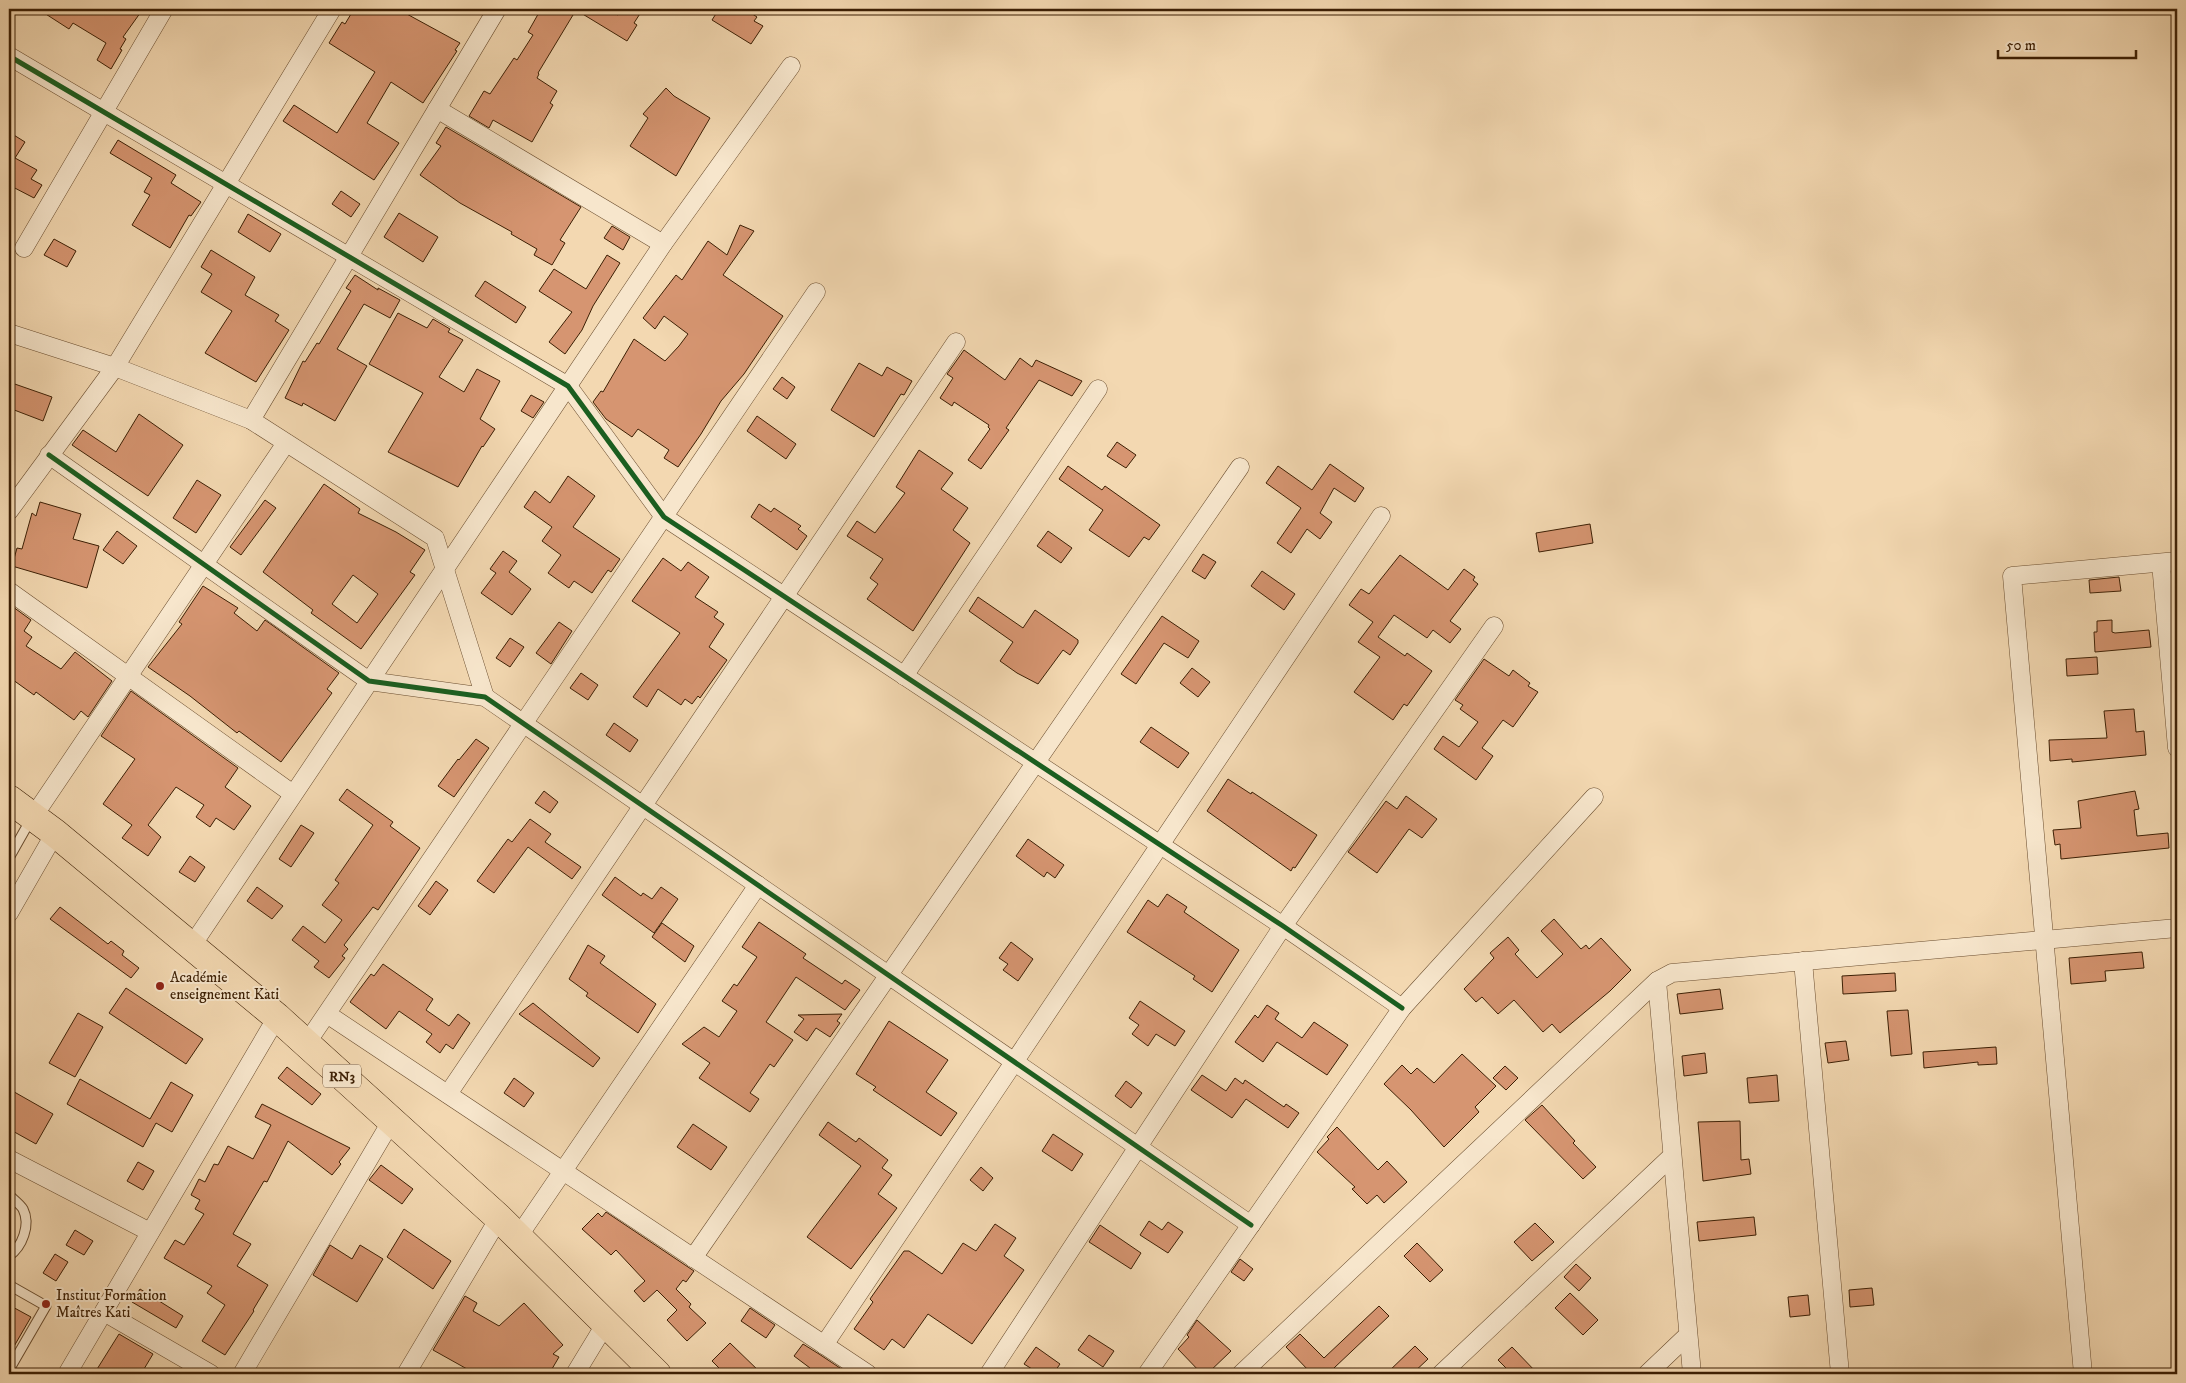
<svg xmlns="http://www.w3.org/2000/svg" width="2186" height="1383" viewBox="0 0 2186 1383" font-family="'IM FELL DW Pica',serif">
	<rect width="100%" height="100%" fill="#f3d8b1"/>
	<filter id="stains"><feTurbulence type="fractalNoise" baseFrequency=".004" numOctaves="4"/><feColorMatrix values="0 0 0 0 .2 0 0 0 0 .09 0 0 0 0 .02 0 0 0 .5 -.17"/></filter>
	<radialGradient id="worn" r=".72"><stop offset=".6" stop-color="#630" stop-opacity="0"/><stop offset="1" stop-color="#630" stop-opacity=".3"/></radialGradient>
	<g fill="#d69571" stroke="#3c1f04" fill-rule="evenodd">
		<polygon points="38,9 143,9 123,37 126,39 120,49 122,50 111,69 97,60 106,43 73,23 69,29"/>
		<polygon points="354,9 407,9 405,13 460,43 455,50 457,51 423,103 391,82 367,123 399,143 374,180 283,121 294,105 337,133 375,72 329,43 342,22 345,24"/>
		<polygon points="541,9 607,9 618,15 622,9 643,9 634,23 637,25 627,41 576,10 538,73 539,74 537,78 557,91 550,103 553,105 532,142 493,120 489,128 469,116 484,91 490,94 514,58 517,60 533,35 528,32"/>
		<polygon points="719,9 745,9 757,17 754,21 763,26 751,44 712,20"/>
		<polygon points="666,88 674,96 710,118 676,176 630,146 648,118 643,114"/>
		<polygon points="446,127 581,207 560,240 565,243 552,265 534,255 537,249 511,234 512,232 460,203 420,175 441,146 436,143"/>
		<polygon points="9,132 25,142 15,158 37,170 31,179 42,185 34,198 9,185"/>
		<polygon points="118,140 176,175 171,183 201,202 191,216 189,215 170,248 132,225 150,195 144,192 152,178 110,153"/>
		<polygon points="341,191 360,204 351,217 332,204"/>
		<polygon points="399,213 438,237 423,262 384,237"/>
		<polygon points="248,214 281,234 270,252 238,232"/>
		<polygon points="740,225 754,231 723,275 783,316 744,374 721,401 701,434 678,467 664,458 669,450 638,429 632,437 606,419 593,402 601,391 603,392 634,339 665,361 679,346 688,334 664,316 655,329 643,318 676,275 682,280 708,241 727,255"/>
		<polygon points="612,226 630,237 623,250 604,238"/>
		<polygon points="54,239 76,251 67,267 44,255"/>
		<polygon points="211,250 255,277 245,295 279,315 275,321 289,330 256,382 205,353 232,311 201,292 212,274 201,267"/>
		<polygon points="607,255 620,263 593,306 582,330 565,354 549,342 572,312 539,291 554,269 586,289"/>
		<polygon points="355,275 378,290 378,288 400,300 390,318 364,304 337,349 367,366 335,421 303,403 302,406 285,398 303,361 305,362 317,343 319,344 351,291 346,288"/>
		<polygon points="485,281 526,307 516,323 475,296"/>
		<polygon points="398,313 427,328 433,319 450,329 448,332 463,340 439,377 464,392 477,369 500,381 480,419 495,429 483,447 482,446 458,487 388,452 423,393 369,364"/>
		<polygon points="964,350 1005,380 1020,358 1032,367 1036,360 1082,381 1072,396 1039,380 1006,428 1009,430 981,469 968,460 990,429 988,427 989,425 954,402 952,406 940,398 953,378 947,374"/>
		<polygon points="859,363 882,376 887,367 912,381 904,395 901,394 874,437 831,410"/>
		<polygon points="782,377 795,387 787,399 773,389"/>
		<polygon points="9,382 52,397 43,421 9,408"/>
		<polygon points="531,395 544,402 533,418 521,411"/>
		<polygon points="139,414 183,445 148,496 72,445 83,430 116,452"/>
		<polygon points="757,416 796,444 786,459 747,431"/>
		<polygon points="1117,442 1136,455 1126,468 1107,456"/>
		<polygon points="919,450 953,473 941,489 968,508 953,530 970,543 913,631 867,599 878,584 870,578 883,559 847,536 857,521 875,533 905,493 896,487"/>
		<polygon points="1330,464 1364,488 1355,502 1334,488 1320,513 1332,522 1320,539 1307,529 1291,553 1277,543 1301,508 1266,483 1278,466 1312,490"/>
		<polygon points="1068,466 1102,490 1105,486 1160,525 1149,540 1144,537 1129,557 1089,530 1103,510 1059,479"/>
		<polygon points="568,476 595,496 573,527 620,559 611,572 608,570 592,593 574,581 569,588 548,573 561,555 542,541 552,527 524,507 535,491 550,503"/>
		<polygon points="197,480 221,495 196,533 173,518"/>
		<path d="M324 484 360 509 358 513 396 532 425 550 410 572 415 575 361 649 311 613 313 610 263 572ZM353 575 378 594 357 623 332 604Z"/>
		<polygon points="265,500 276,508 241,555 230,547"/>
		<polygon points="40,502 81,514 73,539 99,546 87,588 12,566 17,548 22,549 32,513 36,516"/>
		<polygon points="759,504 771,512 774,508 801,526 798,529 807,536 797,550 751,517"/>
		<polygon points="1590,524 1593,543 1539,552 1536,533"/>
		<polygon points="117,531 137,546 123,564 103,550"/>
		<polygon points="1048,531 1072,548 1061,563 1037,546"/>
		<polygon points="503,551 517,561 509,572 531,589 512,615 481,593 496,573 490,569"/>
		<polygon points="1203,554 1216,562 1205,579 1192,571"/>
		<polygon points="1400,555 1448,590 1464,569 1475,577 1473,580 1478,584 1450,621 1461,629 1450,643 1433,630 1427,638 1394,615 1378,637 1405,656 1407,653 1432,671 1407,706 1404,704 1393,720 1354,692 1380,657 1358,642 1373,622 1349,605 1361,589 1369,594"/>
		<polygon points="663,558 681,571 688,562 709,577 695,597 718,612 714,617 724,624 709,647 727,660 700,698 698,696 692,704 685,699 681,705 658,689 647,707 633,697 680,633 632,601"/>
		<polygon points="1262,571 1295,594 1284,610 1251,586"/>
		<polygon points="2119,577 2121,591 2090,593 2089,580"/>
		<polygon points="203,586 238,608 234,613 257,631 265,620 339,673 327,689 332,693 281,762 239,731 237,733 190,696 148,667 182,624 179,622"/>
		<polygon points="978,597 1023,628 1035,610 1078,640 1078,643 1070,655 1063,650 1038,684 1017,673 1000,661 1013,642 969,611"/>
		<polygon points="9,604 31,620 24,631 32,637 26,646 61,669 75,652 112,681 88,717 81,711 74,720 36,692 34,695 9,677"/>
		<polygon points="1162,616 1199,641 1188,658 1164,643 1136,684 1121,674"/>
		<polygon points="2112,620 2112,632 2115,633 2149,630 2151,647 2095,652 2094,632 2097,632 2097,621"/>
		<polygon points="559,622 572,631 551,664 536,653"/>
		<polygon points="510,638 524,647 510,667 496,658"/>
		<polygon points="2097,657 2098,674 2067,676 2066,659"/>
		<polygon points="1484,659 1509,676 1513,670 1530,683 1528,686 1538,692 1513,727 1503,720 1482,748 1493,756 1476,780 1434,749 1443,736 1459,747 1478,722 1460,709 1463,705 1455,700"/>
		<polygon points="1192,668 1210,682 1198,697 1180,683"/>
		<polygon points="581,673 598,685 588,700 570,688"/>
		<polygon points="131,691 238,768 225,787 251,806 234,830 216,818 210,827 196,817 204,805 176,787 148,825 161,837 148,856 122,838 132,825 103,804 135,759 101,736"/>
		<polygon points="2134,709 2136,732 2144,731 2146,755 2072,762 2072,759 2050,761 2049,740 2107,738 2104,711"/>
		<polygon points="614,723 638,740 630,752 606,735"/>
		<polygon points="1151,727 1189,753 1178,768 1140,742"/>
		<polygon points="476,739 489,748 454,797 438,786 458,759 459,760"/>
		<polygon points="1228,779 1251,794 1252,792 1317,835 1295,868 1293,867 1291,871 1207,811"/>
		<polygon points="347,789 393,822 390,826 420,848 378,910 373,907 344,945 348,949 342,956 345,958 329,978 314,967 319,961 292,940 303,926 325,943 342,920 322,905 339,883 335,880 373,825 339,800"/>
		<polygon points="544,791 558,802 550,813 535,803"/>
		<polygon points="2135,791 2139,809 2134,810 2137,836 2168,833 2169,848 2061,859 2060,844 2055,845 2053,830 2081,828 2078,801"/>
		<polygon points="1406,796 1437,819 1422,838 1409,829 1377,873 1348,852 1386,801 1397,809"/>
		<polygon points="530,819 551,834 545,842 581,867 572,879 528,847 494,893 477,881 508,839 512,842"/>
		<polygon points="301,825 314,833 291,867 279,859"/>
		<polygon points="1028,839 1064,865 1055,878 1047,872 1044,877 1016,856"/>
		<polygon points="190,856 205,867 195,882 179,872"/>
		<polygon points="615,877 641,896 643,893 652,899 661,887 678,899 654,933 602,895"/>
		<polygon points="436,881 448,890 430,915 418,906"/>
		<polygon points="257,887 283,906 272,919 247,901"/>
		<polygon points="1167,894 1187,907 1184,912 1239,950 1212,992 1193,979 1195,976 1127,932 1148,900 1158,907"/>
		<polygon points="60,907 108,944 111,941 124,951 122,955 139,968 131,978 50,919"/>
		<polygon points="1554,919 1581,949 1586,945 1589,949 1601,938 1631,970 1610,991 1560,1033 1552,1024 1543,1032 1514,1000 1498,1014 1482,997 1476,1002 1464,989 1494,958 1490,953 1508,937 1519,950 1515,954 1537,978 1563,954 1541,931"/>
		<polygon points="759,922 806,954 803,958 842,984 845,980 860,990 845,1010 796,977 766,1022 793,1040 774,1067 770,1064 750,1093 759,1099 750,1112 699,1078 710,1063 682,1044 704,1027 719,1037 737,1011 722,1001 734,984 737,986 757,957 742,947"/>
		<polygon points="662,923 694,946 685,962 652,937"/>
		<polygon points="1011,942 1033,959 1018,981 1003,970 1008,964 999,958"/>
		<polygon points="588,945 605,956 600,963 656,1004 638,1033 586,996 588,993 569,979"/>
		<polygon points="2142,952 2144,968 2105,971 2106,981 2071,984 2069,958"/>
		<polygon points="383,964 433,999 426,1010 449,1026 458,1014 470,1023 453,1049 446,1044 440,1053 426,1042 432,1034 399,1011 386,1029 350,1002 371,974 374,976"/>
		<polygon points="1895,973 1896,991 1843,994 1842,976"/>
		<polygon points="126,988 203,1039 186,1064 109,1013"/>
		<polygon points="1720,989 1723,1009 1680,1014 1677,994"/>
		<polygon points="1140,1001 1185,1031 1175,1046 1156,1034 1148,1046 1132,1034 1139,1025 1129,1018"/>
		<polygon points="533,1003 600,1058 593,1067 519,1014"/>
		<polygon points="1267,1005 1279,1013 1275,1019 1302,1038 1314,1022 1348,1045 1327,1075 1277,1042 1263,1062 1235,1042 1255,1015 1258,1018"/>
		<polygon points="1908,1010 1912,1054 1891,1056 1887,1011"/>
		<polygon points="78,1013 103,1027 75,1077 49,1063"/>
		<polygon points="842,1014 837,1021 840,1023 830,1037 816,1028 807,1041 794,1032 804,1019 798,1015"/>
		<polygon points="889,1021 948,1060 926,1092 957,1113 941,1136 873,1090 876,1087 856,1074"/>
		<polygon points="1846,1041 1849,1060 1828,1063 1825,1043"/>
		<polygon points="1996,1047 1997,1064 1978,1065 1978,1062 1924,1068 1923,1052"/>
		<polygon points="1705,1053 1707,1073 1684,1076 1682,1056"/>
		<polygon points="1462,1054 1496,1086 1475,1107 1479,1112 1444,1147 1411,1110 1384,1084 1402,1065 1411,1074 1417,1068 1434,1083"/>
		<polygon points="1505,1066 1518,1078 1506,1090 1493,1078"/>
		<polygon points="287,1067 321,1094 312,1105 278,1078"/>
		<polygon points="1202,1075 1226,1091 1235,1078 1243,1084 1245,1080 1284,1107 1286,1104 1299,1113 1288,1128 1246,1099 1232,1118 1191,1090"/>
		<polygon points="1777,1075 1779,1101 1749,1103 1747,1078"/>
		<polygon points="514,1078 534,1093 524,1107 504,1093"/>
		<polygon points="80,1079 150,1119 171,1082 193,1095 172,1132 156,1123 143,1147 67,1104"/>
		<polygon points="1126,1081 1142,1093 1131,1108 1115,1096"/>
		<polygon points="9,1089 53,1114 36,1144 9,1129"/>
		<polygon points="262,1104 350,1148 339,1162 341,1164 332,1175 288,1141 267,1182 264,1181 233,1234 251,1244 237,1266 268,1285 253,1310 254,1311 225,1355 202,1341 225,1305 207,1293 212,1286 164,1258 175,1240 184,1245 204,1214 195,1209 200,1200 191,1195 199,1179 205,1182 214,1164 218,1165 228,1146 253,1159 271,1125 255,1117"/>
		<polygon points="1542,1105 1575,1141 1573,1143 1596,1167 1583,1179 1525,1120"/>
		<polygon points="1740,1121 1741,1160 1749,1159 1751,1174 1703,1181 1698,1122"/>
		<polygon points="828,1122 856,1142 859,1138 888,1160 882,1168 892,1175 878,1194 897,1208 851,1269 807,1237 861,1166 819,1135"/>
		<polygon points="693,1124 727,1147 711,1170 677,1147"/>
		<polygon points="1337,1127 1378,1170 1387,1161 1407,1182 1384,1203 1377,1195 1367,1204 1352,1189 1355,1187 1317,1152 1329,1139 1327,1137"/>
		<polygon points="1053,1134 1083,1154 1072,1171 1042,1151"/>
		<polygon points="138,1162 154,1171 143,1190 127,1181"/>
		<polygon points="381,1165 413,1189 402,1204 369,1180"/>
		<polygon points="981,1167 993,1178 983,1191 970,1180"/>
		<polygon points="606,1212 694,1271 686,1282 683,1280 676,1289 691,1304 689,1307 706,1323 687,1341 667,1320 677,1310 657,1290 644,1302 634,1291 645,1281 616,1250 611,1255 582,1229 598,1213 602,1217"/>
		<polygon points="1754,1217 1756,1235 1699,1241 1697,1222"/>
		<polygon points="1149,1221 1162,1230 1168,1222 1183,1232 1168,1253 1140,1235"/>
		<polygon points="1535,1223 1554,1242 1532,1261 1514,1242"/>
		<polygon points="995,1224 1016,1238 1004,1256 1024,1270 972,1344 928,1314 904,1348 892,1339 884,1350 854,1329 873,1302 870,1299 904,1251 909,1251 942,1274 963,1243 976,1251"/>
		<polygon points="1100,1225 1141,1253 1131,1269 1089,1242"/>
		<polygon points="404,1229 451,1261 433,1289 387,1257"/>
		<polygon points="75,1230 93,1241 84,1255 66,1245"/>
		<polygon points="1417,1243 1443,1270 1430,1282 1404,1256"/>
		<polygon points="330,1245 352,1259 360,1245 383,1259 357,1302 313,1275"/>
		<polygon points="55,1254 68,1262 56,1281 43,1273"/>
		<polygon points="1240,1259 1253,1269 1244,1281 1231,1272"/>
		<polygon points="1576,1264 1591,1278 1579,1291 1564,1277"/>
		<polygon points="1872,1288 1874,1305 1850,1307 1849,1290"/>
		<polygon points="140,1289 183,1316 176,1328 132,1302"/>
		<polygon points="1570,1293 1598,1320 1583,1335 1555,1308"/>
		<polygon points="1808,1295 1810,1315 1790,1317 1788,1297"/>
		<polygon points="465,1296 477,1303 473,1311 499,1326 524,1303 563,1345 553,1354 559,1357 549,1374 476,1374 433,1350"/>
		<polygon points="9,1305 31,1317 9,1355"/>
		<polygon points="1379,1306 1389,1316 1334,1368 1340,1374 1308,1374 1310,1372 1286,1347 1300,1334 1324,1358"/>
		<polygon points="750,1308 775,1325 766,1338 741,1321"/>
		<polygon points="1197,1320 1231,1351 1207,1374 1202,1374 1178,1349 1189,1337 1187,1335"/>
		<polygon points="119,1334 153,1354 141,1374 94,1374"/>
		<polygon points="1089,1335 1114,1351 1103,1367 1078,1350"/>
		<polygon points="730,1343 762,1374 725,1374 712,1361"/>
		<polygon points="803,1344 819,1354 849,1374 805,1374 810,1368 794,1356"/>
		<polygon points="1415,1346 1428,1359 1412,1374 1386,1374"/>
		<polygon points="1036,1347 1060,1364 1053,1374 1040,1374 1024,1364"/>
		<polygon points="1512,1347 1538,1374 1512,1374 1498,1360"/>
	</g>
	<g fill="none" stroke-linecap="round" stroke-linejoin="round">
		<g stroke="#6a4d2f" stroke-width="11">
			<g id="lane">
				<polyline points="9,858 31,819"/>
				<path d="M9 1195C13 1199 20 1204 23 1209 31 1225 22 1247 9 1256"/>
				<polyline points="9,1285 46,1306 9,1370"/>
			</g>
		</g>
		<g stroke="#6a4d2f" stroke-width="19">
			<g id="street">
				<polyline points="9,56 568,386 664,517 1283,926 1402,1008"/>
				<polyline points="437,109 663,244"/>
				<polyline points="24,248 164,9"/>
				<polyline points="9,333 115,367 251,420 435,538 485,697"/>
				<polyline points="251,420 497,9"/>
				<polyline points="49,455 369,681 485,697 1251,1225"/>
				<polyline points="9,511 115,367 332,9"/>
				<polyline points="2161,563 2177,748"/>
				<polyline points="9,591 293,794"/>
				<polyline points="904,676 1098,389"/>
				<polyline points="33,817 286,443"/>
				<polyline points="9,913 55,833"/>
				<polyline points="191,947 663,244 791,66"/>
				<polyline points="1803,961 1840,1374"/>
				<polyline points="1657,981 1692,1374"/>
				<polyline points="327,1014 868,1374"/>
				<polyline points="306,1044 816,292"/>
				<polyline points="448,1094 956,342"/>
				<polyline points="9,1159 150,1232"/>
				<polyline points="518,1237 758,885"/>
				<polyline points="693,1258 1240,467"/>
				<polyline points="104,1312 211,1374"/>
				<polyline points="824,1345 1381,516"/>
				<polyline points="67,1374 277,1017"/>
				<polyline points="242,1374 392,1120"/>
				<polyline points="406,1374 499,1218"/>
				<polyline points="575,1374 606,1323"/>
				<polyline points="989,1374 1283,926 1494,626"/>
				<polyline points="1147,1374 1402,1008 1594,797"/>
				<polyline points="1241,1374 1657,981 1672,973 2177,928"/>
				<polyline points="1441,1374 1672,1156"/>
				<polyline points="1647,1374 1688,1335"/>
				<polyline points="2083,1374 2012,576 2177,561"/>
			</g>
		</g>
		<g stroke="#3c1f04" stroke-width="29">
			<polyline id="highway" points="9,799 55,833 277,1017 499,1218 657,1374"/>
		</g>
		<use href="#lane" stroke="#f7e6cc" stroke-width="9"/>
		<use href="#street" stroke="#f7e6cc" stroke-width="18"/>
		<use href="#highway" stroke="#f3d8b1" stroke-width="28"/>
		<g stroke="#f7e6cc" stroke-width="8">
			<g id="cycleway">
				<polyline points="9,56 568,386 664,517 1283,926 1402,1008"/>
				<polyline points="49,455 369,681 485,697 1251,1225"/>
			</g>
		</g>
		<use href="#cycleway" stroke="#1b5e20" stroke-width="5"/>
	</g>
	<g fill="#8f2418" stroke="#f7e6cc" stroke-width="2">
		<circle cx="160" cy="986" r="5"/>
		<circle cx="46" cy="1304" r="5"/>
	</g>
	<g text-anchor="middle" stroke-width="4" stroke-linejoin="round" paint-order="stroke">
		<rect fill="#f7e6cc" stroke="#745b40" stroke-width="1" x="323" y="1064.5" width="38" height="23" rx="4"/>
		<g font-size="14" font-weight="bold" fill="#3c1f04">
			<text x="342" y="1081">RN3</text>
		</g>
		<g font-size="15" fill="#3c1f04" stroke="#f7e6cc" text-anchor="start">
			<text x="170" y="982">Académie<tspan x="170" dy="17">enseignement Kati</tspan></text>
			<text x="56" y="1300">Institut Formation<tspan x="56" dy="17">Maîtres Kati</tspan></text>
		</g>
	</g>
	<rect width="2186" height="1383" fill="none" stroke="#f3d8b1" stroke-width="30"/>
	<rect x="10" y="10" width="2166" height="1363" fill="none" stroke="#3c1f04" stroke-width="2.5"/>
	<rect x="15" y="15" width="2156" height="1353" fill="none" stroke="#3c1f04"/>
	<path d="M1998 50v8h138v-8" fill="none" stroke="#3c1f04" stroke-width="2.5"/>
	<text x="2006" y="50" font-size="15" fill="#3c1f04" stroke="#f7e6cc" stroke-width="4" paint-order="stroke">50 m</text>
	<rect width="100%" height="100%" filter="url(#stains)"/>
	<rect width="100%" height="100%" fill="url(#worn)"/>
</svg>
